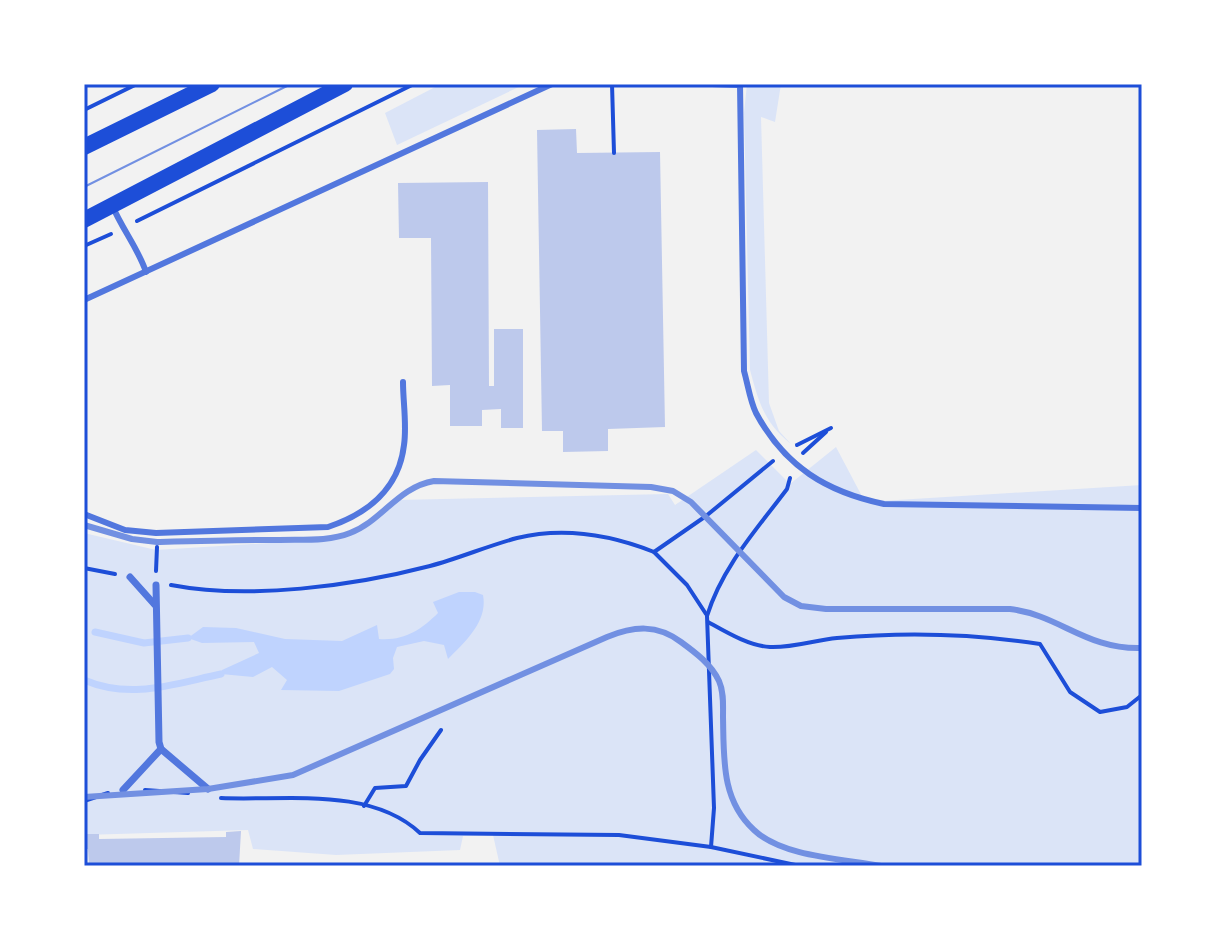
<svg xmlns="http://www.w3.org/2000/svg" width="1226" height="950" viewBox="0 0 1226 950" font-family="Helvetica,sans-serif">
	<rect width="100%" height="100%" fill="#f2f2f2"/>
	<g fill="#dbe4f7">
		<polygon points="441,84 525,84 397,145 385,113"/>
		<path d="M747 84H781L775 122 761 117 769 403 779 431 791 444C764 422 759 403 750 370L744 113Z"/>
		<path d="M836 447 865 502 1142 485V866H500L493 835 463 836 460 850 336 855 253 849 248 830 84 835V533L156 550 335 539C360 530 379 519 398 500L668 494 675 505 756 450 790 484Z"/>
	</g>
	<path fill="#bfd3fe" d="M459 592H475L483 595C488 621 466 641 448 659L444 645 424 641 397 647 393 658 394 669 390 674 339 691 281 690 287 680 272 667 253 677 221 674 222 670 259 653 254 642 202 643 188 638 203 627 236 628 285 639 342 641 377 625 379 639C404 641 421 630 438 613L433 602Z"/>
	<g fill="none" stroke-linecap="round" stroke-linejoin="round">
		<g stroke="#bfd3fe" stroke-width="7">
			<polyline points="95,632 144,643 188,638"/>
			<path d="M84 680C131 700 173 684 221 674"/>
		</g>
	</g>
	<g fill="#bdc9ec">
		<polygon points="576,129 577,153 660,152 665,427 608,429 608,451 563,452 563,431 542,431 537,130"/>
		<polygon points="488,182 489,386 494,386 494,329 523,329 523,428 501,428 501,409 482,410 482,426 450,426 450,385 432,386 431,238 399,238 398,183"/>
		<polygon points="241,831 239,866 89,866 88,849 84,849 84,834 99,834 99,839 226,837 226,832"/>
	</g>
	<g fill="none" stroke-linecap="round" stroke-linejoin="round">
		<g stroke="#1d4ed8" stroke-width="4">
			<polyline points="612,84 614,153"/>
			<polyline points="84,110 137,84"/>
			<polyline points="137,221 414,84"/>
			<polyline points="84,246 111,234"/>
			<polyline points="797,445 831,428"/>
			<polyline points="803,453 826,432"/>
			<polyline points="654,552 687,585 706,614"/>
			<polyline points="84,568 115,574"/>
			<polyline points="156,571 157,547"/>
			<path d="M171 585C249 600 353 586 430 566 460 558 487 546 517 538 563 527 611 535 654 552L706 516 773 461"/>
			<path d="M708 622C726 632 749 646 770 647 793 648 815 640 837 638 903 632 975 634 1040 644L1070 692 1100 712 1127 707 1142 695"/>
			<polyline points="145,790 188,793"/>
			<path d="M221 798C284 801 370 786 420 833L619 835 711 847 800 866"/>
			<polyline points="84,801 108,793"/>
			<polyline points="364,806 375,788 406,786 420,760 441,730"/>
			<path d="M711 847 714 808 707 616C722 567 757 529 787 489L790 478"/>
		</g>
		<g stroke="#5277de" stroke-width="6">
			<polyline points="712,84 740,85"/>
			<path d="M740 84 744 371C748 385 750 401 756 413 785 467 827 492 884 504L1142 508"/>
			<path d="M112 205C122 229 138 248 146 272"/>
			<polyline points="84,300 552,84"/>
			<path d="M84 514 125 530 156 533 328 527C367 514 399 489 404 445 407 425 403 402 403 382"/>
		</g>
		<g stroke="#5277de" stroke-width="7">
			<polyline points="130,577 155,605"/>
			<polyline points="156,585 159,742 161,749 208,789"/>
			<polyline points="123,790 161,749"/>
		</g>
		<g stroke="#1d4ed8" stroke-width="16">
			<polyline points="84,147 212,84"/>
			<polyline points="84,220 345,84"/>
		</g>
		<polyline stroke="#7290e2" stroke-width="2" points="84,187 291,84"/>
		<g stroke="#7290e2" stroke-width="6">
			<path d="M84 525 132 539 157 542C197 541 236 540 276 540 300 539 328 542 350 533 382 521 398 487 434 481L651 487 673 491 691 502 784 597 801 606 826 609H1010C1060 615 1086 650 1142 648"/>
			<path d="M84 797 208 789 293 775 607 637C634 626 657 624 681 642 696 653 711 664 719 681 724 692 723 705 723 717 724 758 721 800 754 830 782 857 844 859 881 866"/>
		</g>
	</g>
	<rect width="1226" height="950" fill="none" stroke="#ffffff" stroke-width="172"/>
	<rect x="86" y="86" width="1054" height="778" fill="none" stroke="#1d4ed8" stroke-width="3"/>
</svg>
